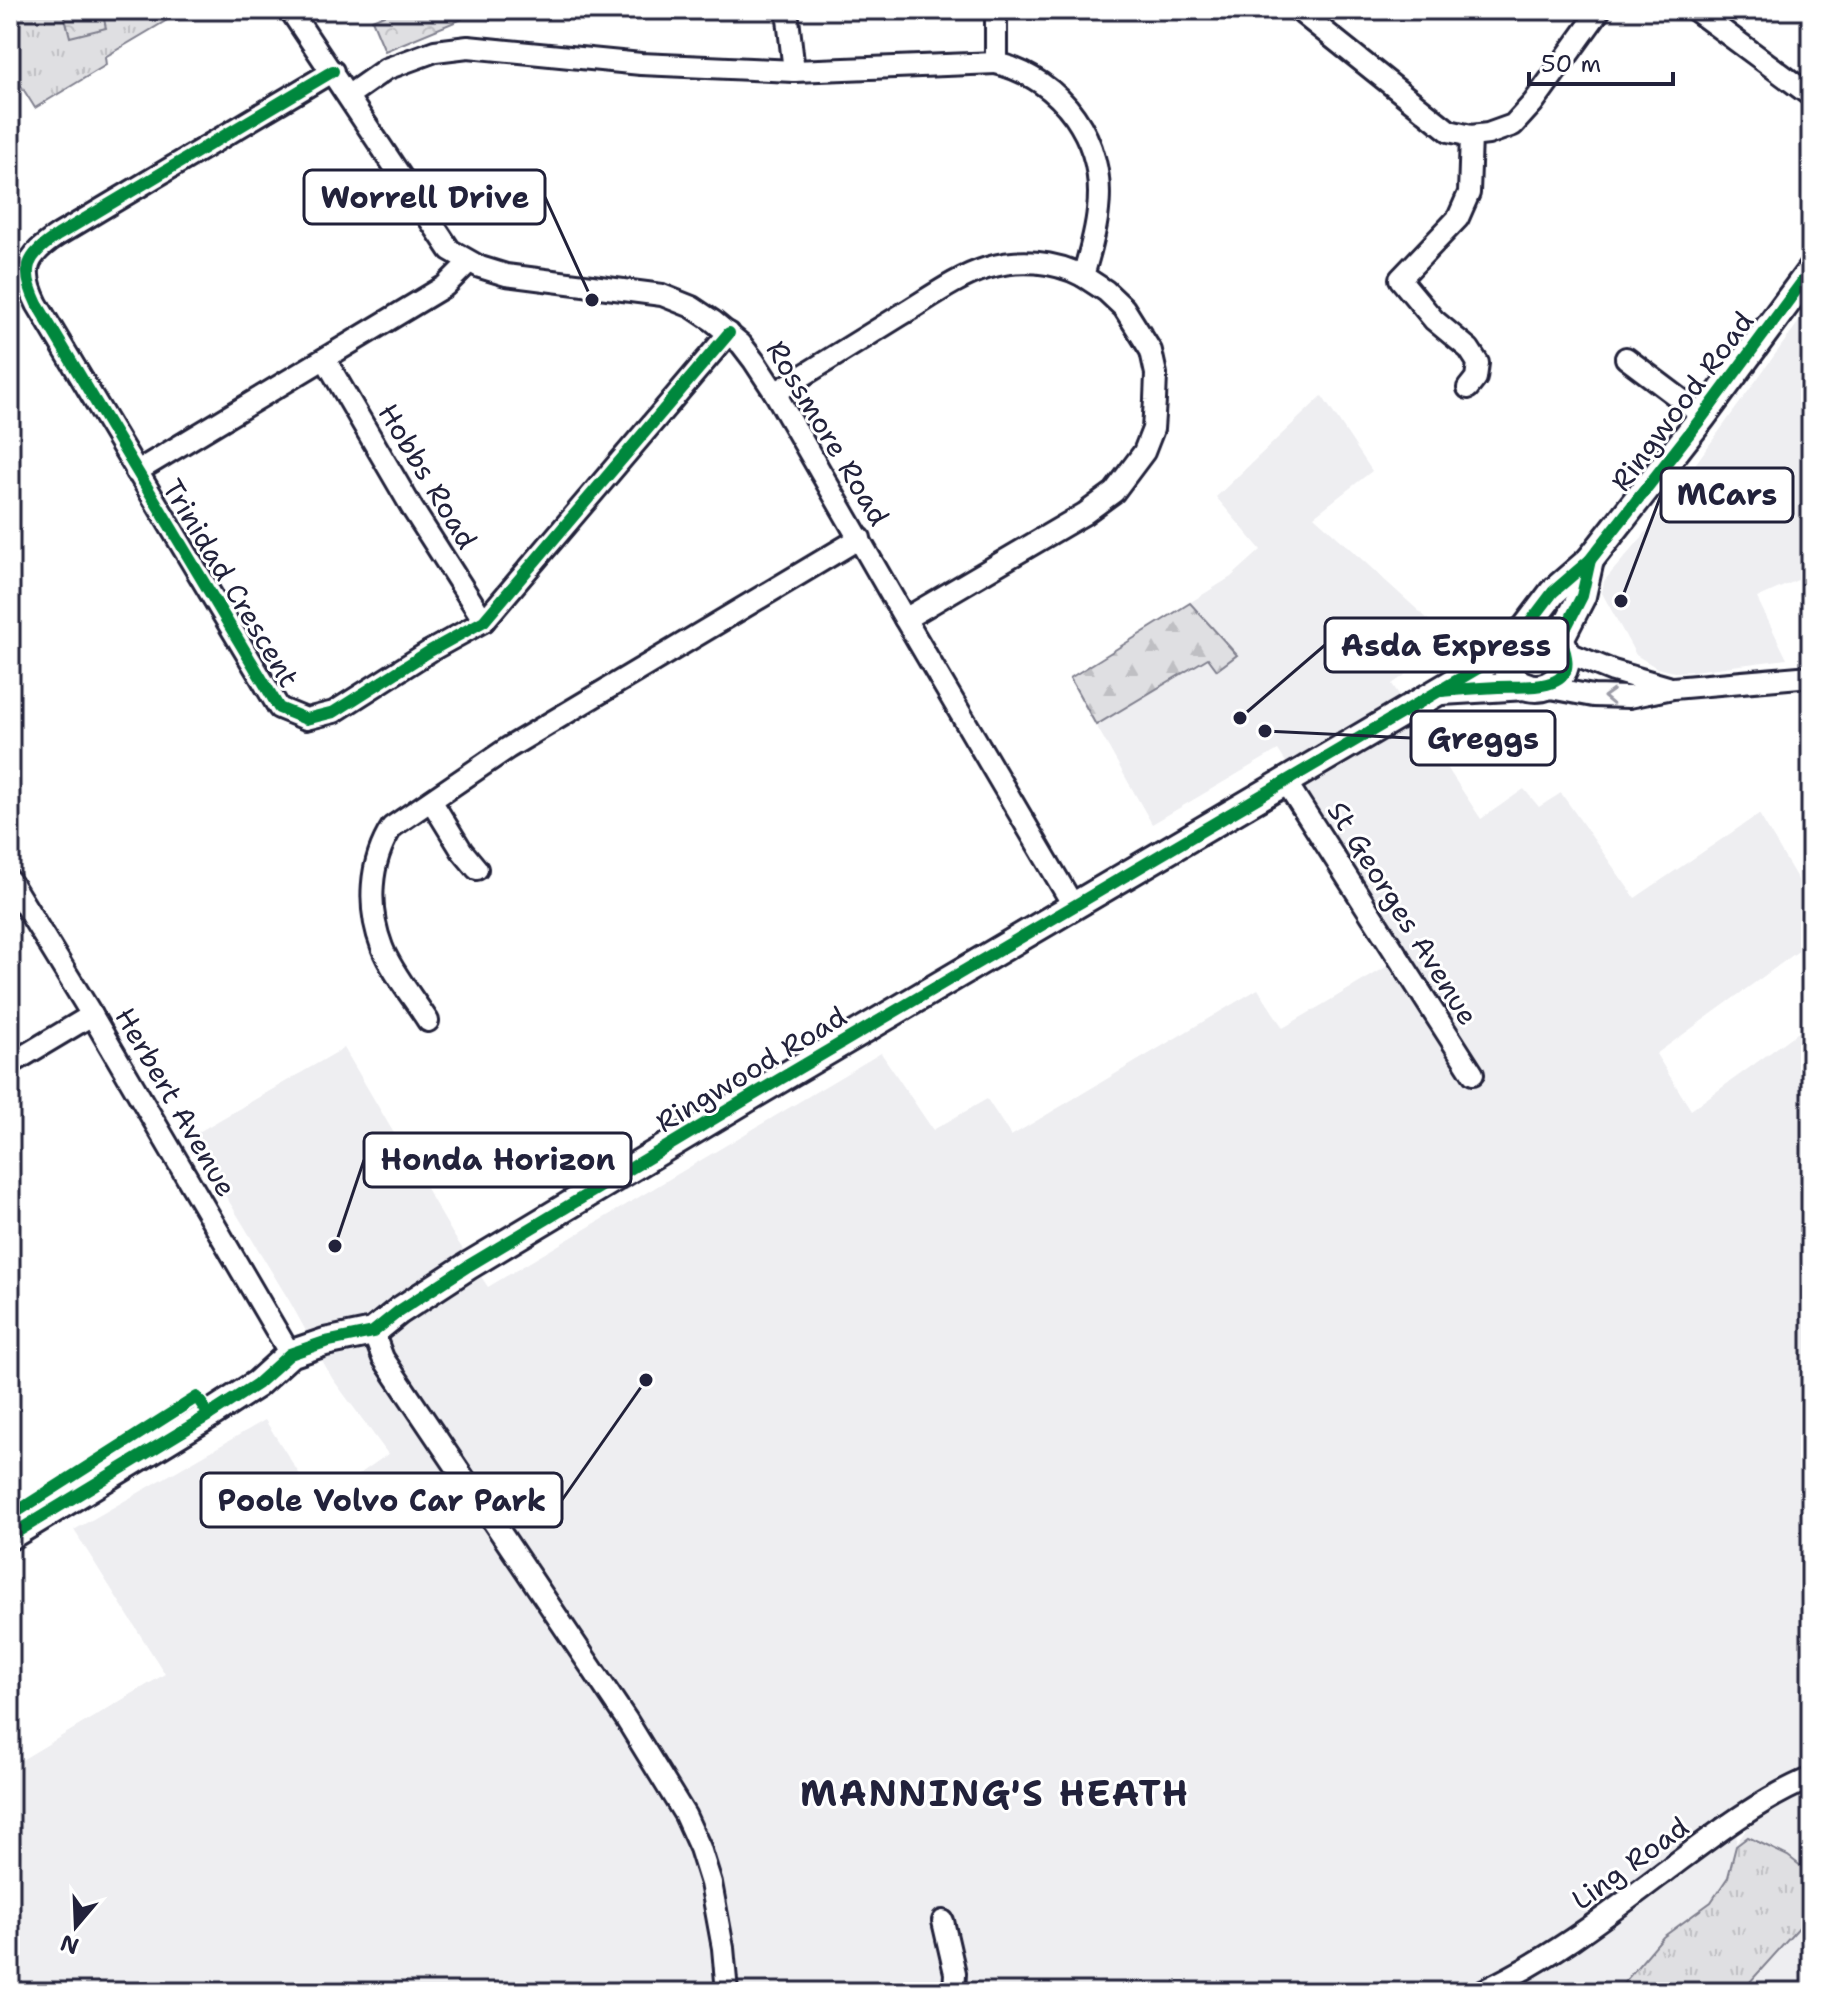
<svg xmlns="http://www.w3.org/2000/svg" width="1821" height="2002" viewBox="0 0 1821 2002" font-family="'Shantell Sans',sans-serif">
	<defs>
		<pattern id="grass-tufts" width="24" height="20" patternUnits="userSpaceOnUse" patternTransform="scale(2)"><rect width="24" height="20" fill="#dfdfe2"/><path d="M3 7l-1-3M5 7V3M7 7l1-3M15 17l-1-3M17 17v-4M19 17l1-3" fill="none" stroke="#bfbfc3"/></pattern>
		<pattern id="forest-firs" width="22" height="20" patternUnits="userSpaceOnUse" patternTransform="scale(2)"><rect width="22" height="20" fill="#dfdfe2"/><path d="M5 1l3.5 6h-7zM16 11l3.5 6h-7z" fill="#bfbfc3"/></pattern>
		<pattern id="park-crowns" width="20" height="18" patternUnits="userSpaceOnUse" patternTransform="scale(2)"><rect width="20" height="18" fill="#dfdfe2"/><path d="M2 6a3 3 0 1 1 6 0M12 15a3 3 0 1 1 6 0" fill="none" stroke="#bfbfc3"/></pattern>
	</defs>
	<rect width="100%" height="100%" fill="#fff"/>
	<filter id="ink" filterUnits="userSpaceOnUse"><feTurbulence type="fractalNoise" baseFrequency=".0125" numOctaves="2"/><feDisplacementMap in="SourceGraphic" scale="16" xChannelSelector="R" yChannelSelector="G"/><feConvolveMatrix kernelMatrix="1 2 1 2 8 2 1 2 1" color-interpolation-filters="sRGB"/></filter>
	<g filter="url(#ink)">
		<g fill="#eeeef1">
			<polygon points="1811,305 1811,574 1757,598 1787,659 1693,671 1674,672 1657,668 1636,655 1602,593 1604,581 1643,536"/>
			<polygon points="1322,396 1372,471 1314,516 1453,642 1392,684 1481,819 1524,789 1539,807 1561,793 1635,898 1759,814 1811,902 1811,942 1656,1054 1691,1110 1811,1023 1811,1763 1774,1781 1739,1806 1736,1844 1753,1820 1811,1792 1811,1992 10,1992 10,1767 165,1674 74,1530 265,1420 318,1503 388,1454 332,1378 290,1302 190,1137 344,1048 454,1236 488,1287 881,1053 933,1130 987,1099 1011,1136 1258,989 1283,1028 1410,953 1278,750 1152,824 1096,725 1208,657 1237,655 1191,602 1231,577 1261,550 1216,497"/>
		</g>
		<g fill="url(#grass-tufts)" stroke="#80808e" stroke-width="2">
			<polygon points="10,10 184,10 105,57 106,65 35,108 10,68"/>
			<polygon points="1748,1837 1788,1856 1811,1874 1811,1914 1741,1992 1616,1992 1663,1937 1711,1902 1728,1877 1736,1846"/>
		</g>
		<polygon fill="url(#forest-firs)" stroke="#80808e" stroke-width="2" points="1190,603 1237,655 1217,670 1208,658 1096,725 1070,678"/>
		<g fill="url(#park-crowns)" stroke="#80808e" stroke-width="2">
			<polygon points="63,10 102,10 106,28 70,37"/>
			<polygon points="396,10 458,10 462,19 385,51 372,20"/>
		</g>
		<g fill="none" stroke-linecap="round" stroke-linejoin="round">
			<g stroke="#22223b" stroke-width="26">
				<g id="minor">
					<polyline points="290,10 450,250 480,267 506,275 662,295 692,307 713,321 741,344 754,361 775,393 905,619 1073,905"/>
					<polyline points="787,10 794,71"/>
					<polyline points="1298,10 1449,131 1471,136"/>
					<polyline points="1695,10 1811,96"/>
					<path d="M333 71 58 235C26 256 20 269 37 304L279 708 306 719 334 712 430 651 484 621 729 333"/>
					<polyline points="349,95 386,69 435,51 468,47 641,64 794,71 996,63"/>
					<polyline points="1626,358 1703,416"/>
					<polyline points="325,359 412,508 484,621"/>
					<polyline points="1468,388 1476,378 1478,363 1469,349 1434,320 1400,279 1458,218 1469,193 1471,136 1488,134 1513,125 1533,103 1600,10"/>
					<path d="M775 393C817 367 859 341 901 315 928 299 957 277 987 268 1019 258 1054 261 1083 276"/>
					<polyline points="136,472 445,286 469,262"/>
					<path d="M905 619 1084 514 1114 492 1144 452 1153 429 1155 400 1156 374 1151 351 1124 308 1106 291 1083 276C1089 255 1096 233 1098 210 1106 141 1062 79 996 63V10"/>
					<polyline points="1566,652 1613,671 1668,687"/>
					<polyline points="1545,687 1593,696 1629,697 1673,688 1811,676"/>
					<polyline points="1286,782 1473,1074"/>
					<polyline points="432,802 462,851 477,869"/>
					<polyline points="10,881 92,1015 290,1354"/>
					<path d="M428 1021C414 999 391 971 382 947 367 908 369 862 392 827L508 748 860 538"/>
					<polyline points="10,1064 92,1015"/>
					<polyline points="373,1332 383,1358 626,1719 685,1815 700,1848 711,1883 723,1948 727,1992"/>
					<polyline points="943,1921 955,1973 954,1992"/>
					<path d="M1480 1992C1550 1960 1610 1913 1671 1867 1715 1834 1760 1799 1811 1778"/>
				</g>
			</g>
			<g stroke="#22223b" stroke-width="32">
				<g id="major">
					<circle cx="1536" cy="658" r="30"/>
					<polyline points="1525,629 1553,592 1590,560 1703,416 1811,270"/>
					<polyline points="1560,639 1582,596 1590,560"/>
					<polyline points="1442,691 1526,686"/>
					<polyline points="10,1536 209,1415 257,1384 290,1354 325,1342 373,1332 399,1311 468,1266 753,1095 1507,651"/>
				</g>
			</g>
			<use href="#minor" stroke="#fff" stroke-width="20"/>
			<use href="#major" stroke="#fff" stroke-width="26"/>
			<g stroke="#fff" stroke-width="17">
				<g id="cycleway">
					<path d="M333 71 58 235C26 256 20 269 37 304L279 708 306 719 334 712 430 651 484 621 729 333"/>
					<path d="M1442 691C1461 689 1479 688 1498 687 1532 686 1585 693 1560 639L1582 596 1590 560"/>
					<polyline points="10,1516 197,1397 209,1415"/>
					<polyline points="10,1536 209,1415 257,1384 290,1354 325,1342 373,1332 399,1311 468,1266 753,1095 1507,651 1511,642 1525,629 1553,592 1590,560 1703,416 1811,270"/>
				</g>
			</g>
			<use href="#cycleway" stroke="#00873e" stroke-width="12"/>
		</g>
		<defs><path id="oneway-chevron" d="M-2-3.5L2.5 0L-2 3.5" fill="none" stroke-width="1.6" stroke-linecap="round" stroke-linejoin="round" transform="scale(2)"/></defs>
		<use stroke="#9c9ca7" href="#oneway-chevron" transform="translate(1609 697) rotate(-178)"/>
	</g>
	<g text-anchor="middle" stroke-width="6" stroke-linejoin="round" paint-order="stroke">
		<g font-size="28" fill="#22223b" stroke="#fff">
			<text transform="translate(1682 401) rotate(-53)" y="10">Ringwood Road</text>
			<text transform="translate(828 433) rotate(59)" y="10">Rossmore Road</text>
			<text transform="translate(428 476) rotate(59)" y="10">Hobbs Road</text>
			<text transform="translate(231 583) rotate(59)" y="10">Trinidad Crescent</text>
			<text transform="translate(1403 913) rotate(58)" y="10">St Georges Avenue</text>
			<text transform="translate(751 1069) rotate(-31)" y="10">Ringwood Road</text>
			<text transform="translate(176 1102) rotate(60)" y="10">Herbert Avenue</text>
			<text transform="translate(1630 1863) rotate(-36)" y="10">Ling Road</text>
		</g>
		<g font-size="36" font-weight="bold" letter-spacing="2" fill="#22223b" stroke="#fff">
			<text x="995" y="1806">MANNING'S HEATH</text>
		</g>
	</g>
	<path fill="none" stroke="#22223b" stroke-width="3" d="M592 300L545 197M1621 601L1661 495M1240 718L1325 645M1265 731L1411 738M335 1246L364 1160M646 1380L562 1500"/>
	<g fill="#22223b" stroke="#fff" stroke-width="3">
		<circle cx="592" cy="300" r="8"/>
		<circle cx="1621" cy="601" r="8"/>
		<circle cx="1240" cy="718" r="8"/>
		<circle cx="1265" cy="731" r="8"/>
		<circle cx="335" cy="1246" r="8"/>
		<circle cx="646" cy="1380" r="8"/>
	</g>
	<g fill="#fff" stroke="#22223b" stroke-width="3">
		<rect x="304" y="170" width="241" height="54" rx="8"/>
		<rect x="1661" y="468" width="132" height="54" rx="8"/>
		<rect x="1325" y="618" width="243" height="54" rx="8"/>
		<rect x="1411" y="711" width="144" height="54" rx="8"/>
		<rect x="364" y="1133" width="267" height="54" rx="8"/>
		<rect x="201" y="1473" width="361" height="54" rx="8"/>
	</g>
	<g font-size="30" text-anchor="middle" font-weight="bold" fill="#22223b">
		<text x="425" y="208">Worrell Drive</text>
		<text x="1727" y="505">MCars</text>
		<text x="1446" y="656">Asda Express</text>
		<text x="1483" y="749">Greggs</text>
		<text x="498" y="1170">Honda Horizon</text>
		<text x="382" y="1511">Poole Volvo Car Park</text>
	</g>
	<rect width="1821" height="2002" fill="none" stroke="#fff" stroke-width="40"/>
	<rect x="20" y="20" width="1781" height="1962" fill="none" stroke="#22223b" stroke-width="3" filter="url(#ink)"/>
	<g transform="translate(76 1926) rotate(199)" stroke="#ffffff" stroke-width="6" paint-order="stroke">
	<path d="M0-6L14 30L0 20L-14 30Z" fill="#22223b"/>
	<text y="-12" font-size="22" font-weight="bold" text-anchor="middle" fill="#22223b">N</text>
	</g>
	<path d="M1529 72v12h144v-12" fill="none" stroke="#22223b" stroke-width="4"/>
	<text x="1541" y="72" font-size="24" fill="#22223b" stroke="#ffffff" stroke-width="6" paint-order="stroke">50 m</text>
</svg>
